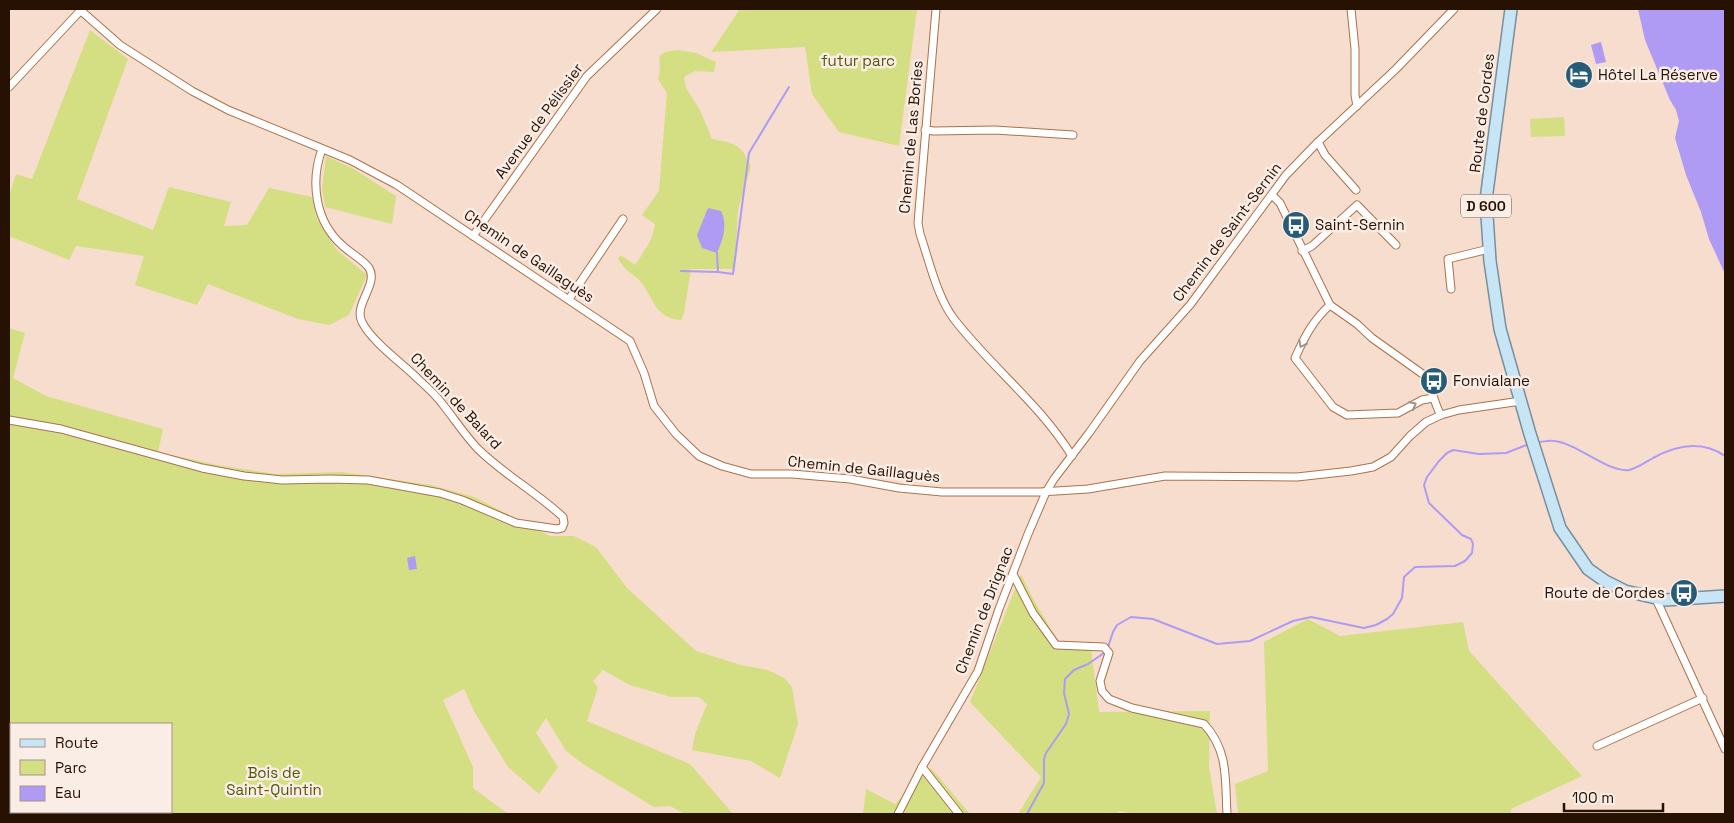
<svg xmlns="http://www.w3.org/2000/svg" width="1734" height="823" viewBox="0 0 1734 823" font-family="'Space Grotesk',sans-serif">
	<rect width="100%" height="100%" fill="#f7ddcd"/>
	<g fill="#d4de83" fill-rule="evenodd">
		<polygon points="740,9 917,9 899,146 839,132 812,94 805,47 711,52"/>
		<polygon points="90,30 128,59 77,199 153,230 169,187 231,202 224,226 247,225 269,188 312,197 317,219 337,250 367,275 349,315 329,325 298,319 208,284 197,305 135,285 144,256 76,246 69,260 9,236 9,196 16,174 32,179"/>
		<path d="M678 50 696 53 716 62 714 72 695 71 684 77 686 88 700 110 712 139C734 143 741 144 751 166L738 210 735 269H691L684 313 681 320C653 317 655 299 640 281 637 277 632 275 628 271 624 268 621 263 618 259L620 256 624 257 635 265C645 250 652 242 655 224L642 215 659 191 667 93 658 79C662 68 658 65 660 56L665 52Z"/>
		<polygon points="1564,117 1565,136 1531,137 1530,119"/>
		<polygon points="326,156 352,168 396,196 392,224 325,207 322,189"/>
		<path d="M9 328 25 333 13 378 46 396 163 429 158 452 217 465 276 474 342 472 431 485 474 497 550 536H574L596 547 627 588 696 651 741 665 768 670 784 678 792 687 798 724 780 778 751 761 692 750 695 734 707 704 699 697H671L630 685 603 670 593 681 598 687 587 721 690 764 733 814H685L670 806 654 807 583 764 566 751 546 718 536 733 558 767 539 794 508 767 475 713 464 689 443 700 473 767V788L508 814H9ZM11 724H171V812H11Z"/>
		<polygon points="1021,574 1031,595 1060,645 1091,649 1099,712 1210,711 1209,767 1217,814 1136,814 1118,811 1118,814 1018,814 1041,777 970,702"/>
		<polygon points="1308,619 1340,636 1463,622 1469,651 1582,776 1511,809 1511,814 1238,814 1235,784 1268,771 1264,642"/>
		<polygon points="931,768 970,814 863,814 866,789 895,804"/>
	</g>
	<g fill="#af9bf4">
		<polygon points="1638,9 1725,9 1725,274 1709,239 1701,212 1686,175 1675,138 1679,121 1676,110 1670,100 1645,40"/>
		<polygon points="1601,42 1606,62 1596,64 1591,45"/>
		<path d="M708 208 721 211C728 225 723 239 717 253L702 248 697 235Z"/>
		<polygon points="415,556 417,569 409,570 407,558"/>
	</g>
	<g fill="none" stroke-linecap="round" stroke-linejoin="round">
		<g stroke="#af9bf4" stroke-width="2">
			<polyline points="681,271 718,272 717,253"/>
			<polyline points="718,272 733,274 749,153 789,87"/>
			<path d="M1538 442C1543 442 1549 440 1554 441 1577 443 1608 473 1629 470 1636 469 1646 462 1653 458 1677 445 1702 440 1725 456"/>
			<polyline points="1108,647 1113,632 1117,625 1131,617 1153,619 1217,644 1250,641 1293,621 1311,617 1364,628 1376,625 1387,619 1393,614 1402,598 1404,577 1415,567 1455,566 1465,561 1472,553 1473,544 1471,539 1462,535 1429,503 1424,485 1427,477 1439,461 1447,453 1453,450 1479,454 1506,453 1529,444"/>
			<polyline points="1027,814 1044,783 1044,759 1046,753 1066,724 1069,714 1064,693 1065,679 1074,670 1088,664 1104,653"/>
		</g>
		<g stroke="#ab724c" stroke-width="9">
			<g id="street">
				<polyline points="79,9 120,45 192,91 228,110 350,160 397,185 630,341 644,373 654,406 676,434 699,456 722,466 751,474 792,474 850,479 899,488 942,492 1040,492 1088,489 1165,476 1297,477 1351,471 1373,467 1391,457 1410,436 1426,422 1441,415 1459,410 1521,401"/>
				<path d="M936 9 918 223 920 234C929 260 937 297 954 319 991 367 1040 404 1072 456"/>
				<polyline points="1351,9 1355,49 1355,95 1357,106"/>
				<polyline points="9,87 81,10"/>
				<polyline points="925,130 934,131 995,130 1073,135"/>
				<polyline points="1318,142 1325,155 1356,190"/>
				<path d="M1272 195 1280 203 1330 305 1357 324 1372 338 1424 375C1433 386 1433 403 1441 415"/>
				<polyline points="473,236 587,76 657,9"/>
				<polyline points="1302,251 1312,246 1357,205 1396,245"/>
				<polyline points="1451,289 1448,259 1489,249"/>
				<polyline points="569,299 623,219"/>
				<path d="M1330 305C1313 320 1304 338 1295 358L1333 407 1347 415 1398 413 1422 400 1433 398"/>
				<path d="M9 420 61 429 202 468 244 476 282 480 330 479 368 480 440 493 462 500 516 523 557 529 562 528 564 523 563 517C536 492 503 474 477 448 465 435 455 420 444 406 437 396 427 387 418 379 402 363 372 342 362 322 353 305 379 284 369 268 365 261 349 252 343 246 315 222 310 182 322 149"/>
				<path d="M1013 574 1033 613 1056 645 1104 647 1109 653 1100 681 1102 691 1109 699 1132 708 1204 724C1229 751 1225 780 1227 814"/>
				<polyline points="1656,599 1725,749"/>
				<polyline points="1597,746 1703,698"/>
				<polyline points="922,767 959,814"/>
				<polyline points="898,814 922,767 978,671 999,609 1028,534 1046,492 1054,479 1089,433 1140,361 1190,305 1286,175 1318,142 1396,69 1454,9"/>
			</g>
		</g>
		<g stroke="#78909d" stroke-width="14">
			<polyline id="primary" points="1511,9 1486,200 1490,261 1500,329 1530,434 1560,528 1588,569 1605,581 1625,591 1665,600 1725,596"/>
		</g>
		<use href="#street" stroke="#fff" stroke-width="7"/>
		<use href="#primary" stroke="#c8e5f6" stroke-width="11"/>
	</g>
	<defs><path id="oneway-chevron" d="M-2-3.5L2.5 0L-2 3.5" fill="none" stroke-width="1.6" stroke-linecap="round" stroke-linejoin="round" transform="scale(1.25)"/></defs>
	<g stroke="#9e948e">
		<use href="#oneway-chevron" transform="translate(1302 344) rotate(117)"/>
		<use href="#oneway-chevron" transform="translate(1413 405) rotate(-28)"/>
	</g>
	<defs>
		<g id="hotel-disc" transform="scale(1.4375)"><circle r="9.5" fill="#265c77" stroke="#faede5"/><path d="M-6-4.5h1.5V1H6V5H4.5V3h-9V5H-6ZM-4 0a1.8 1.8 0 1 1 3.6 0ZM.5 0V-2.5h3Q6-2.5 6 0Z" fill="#fff"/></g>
		<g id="bus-disc" transform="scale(1.4375)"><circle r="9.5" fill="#265c77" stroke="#faede5"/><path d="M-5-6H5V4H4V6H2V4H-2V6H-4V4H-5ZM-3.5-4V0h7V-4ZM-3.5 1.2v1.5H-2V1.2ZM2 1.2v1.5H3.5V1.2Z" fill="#fff"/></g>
	</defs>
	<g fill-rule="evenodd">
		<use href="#hotel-disc" x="1579" y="75"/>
		<use href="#bus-disc" x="1296" y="225"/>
		<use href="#bus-disc" x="1434" y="381"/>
		<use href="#bus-disc" x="1684" y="593"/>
	</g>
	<g text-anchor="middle" stroke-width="5" stroke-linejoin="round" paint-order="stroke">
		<rect fill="#faede5" stroke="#665347" stroke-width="1" x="1461" y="194.5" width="50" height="23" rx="4"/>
		<g font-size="14" font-weight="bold" fill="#271103">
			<text x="1486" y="211">D 600</text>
		</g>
		<g font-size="15" fill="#535809" stroke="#faede5">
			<text x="858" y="66">futur parc</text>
			<text x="274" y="778">Bois de<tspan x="274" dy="17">Saint-Quintin</tspan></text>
		</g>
		<g font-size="15" fill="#271103" stroke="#faede5" text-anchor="start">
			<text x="1598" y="80">Hôtel La Réserve</text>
			<text x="1315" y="230">Saint-Sernin</text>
			<text x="1453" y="386">Fonvialane</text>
			<text x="1665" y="598" text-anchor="end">Route de Cordes</text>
		</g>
		<g font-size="15" fill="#271103" stroke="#faede5">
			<text transform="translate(1482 113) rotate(-83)" y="5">Route de Cordes</text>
			<text transform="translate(539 121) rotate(-54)" y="5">Avenue de Pélissier</text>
			<text transform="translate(911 137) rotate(-85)" y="5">Chemin de Las Bories</text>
			<text transform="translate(1227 232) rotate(-53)" y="5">Chemin de Saint-Sernin</text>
			<text transform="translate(529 256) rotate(34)" y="5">Chemin de Gaillaguès</text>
			<text transform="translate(456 401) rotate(47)" y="5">Chemin de Balard</text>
			<text transform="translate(864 469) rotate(6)" y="5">Chemin de Gaillaguès</text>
			<text transform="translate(984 610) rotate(-69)" y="5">Chemin de Drignac</text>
		</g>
	</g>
	<rect width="1734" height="823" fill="none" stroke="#271103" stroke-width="20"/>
	<rect x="10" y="723" width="162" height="90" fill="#faede5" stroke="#a6958b"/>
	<rect x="20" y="739" width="25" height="8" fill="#c8e5f6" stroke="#a6958b"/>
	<text x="55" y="748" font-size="15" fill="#271103">Route</text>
	<rect x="20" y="760" width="25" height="15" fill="#d4de83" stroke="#a6958b"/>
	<text x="55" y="773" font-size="15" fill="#271103">Parc</text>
	<rect x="20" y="786" width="25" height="15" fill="#af9bf4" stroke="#a6958b"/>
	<text x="55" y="798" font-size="15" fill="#271103">Eau</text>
	<path d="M1564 803v8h99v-8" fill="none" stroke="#271103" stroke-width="2.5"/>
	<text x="1572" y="803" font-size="15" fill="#271103" stroke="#faede5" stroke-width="4" paint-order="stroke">100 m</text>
</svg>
